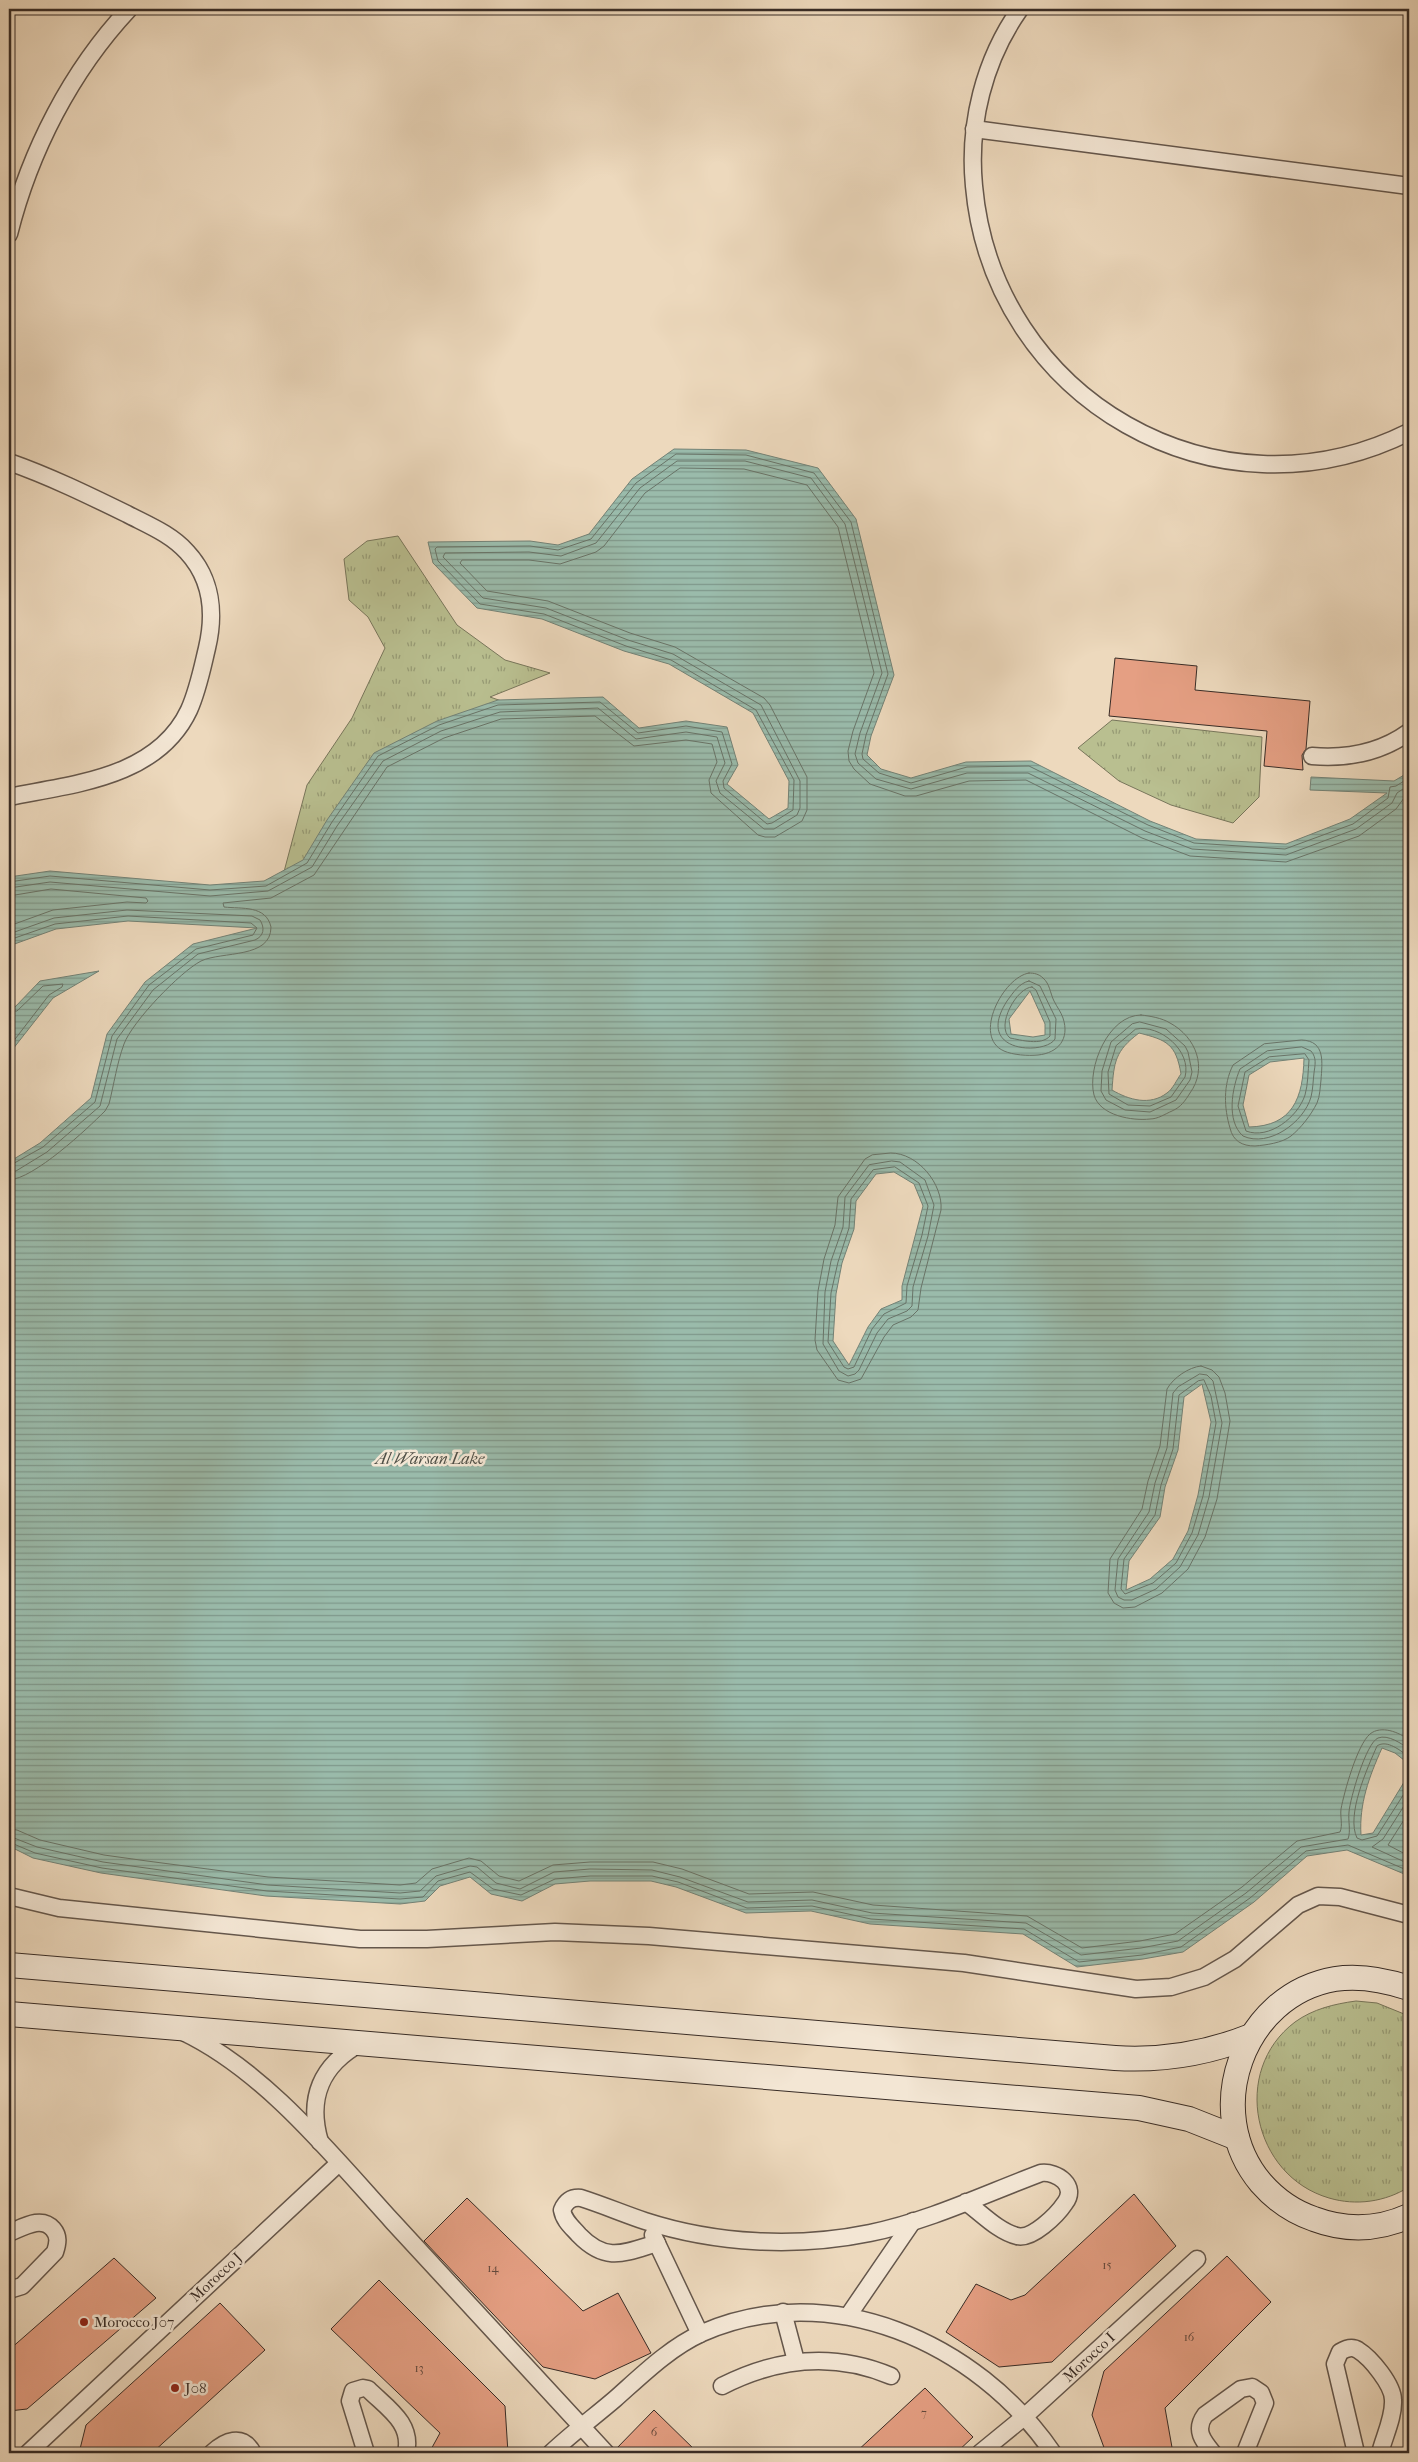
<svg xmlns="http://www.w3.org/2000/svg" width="1418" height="2462" viewBox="0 0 1418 2462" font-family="'IM FELL French Canon',serif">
	<defs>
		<pattern id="grass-tufts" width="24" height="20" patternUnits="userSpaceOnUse" patternTransform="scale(1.25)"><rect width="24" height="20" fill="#b9bf90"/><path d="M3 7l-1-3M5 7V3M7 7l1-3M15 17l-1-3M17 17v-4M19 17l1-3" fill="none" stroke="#979b75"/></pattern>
		<pattern id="water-rules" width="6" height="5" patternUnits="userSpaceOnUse" patternTransform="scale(1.25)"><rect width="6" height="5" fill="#9abbab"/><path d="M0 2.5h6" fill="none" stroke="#7f988b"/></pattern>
	</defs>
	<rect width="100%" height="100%" fill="#edd9bd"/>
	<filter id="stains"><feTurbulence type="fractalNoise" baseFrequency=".004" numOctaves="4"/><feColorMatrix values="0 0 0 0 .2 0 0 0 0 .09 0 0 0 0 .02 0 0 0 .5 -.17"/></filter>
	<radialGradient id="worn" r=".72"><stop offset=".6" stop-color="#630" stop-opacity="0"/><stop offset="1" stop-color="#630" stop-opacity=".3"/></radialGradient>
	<g fill="url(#grass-tufts)" stroke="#78765b">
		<polygon points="398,536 457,625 505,660 550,673 490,697 556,720 281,883 307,785 352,718 385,648 368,617 349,600 344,559 367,541"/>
		<polygon points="1112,720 1262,737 1259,797 1233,823 1171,805 1119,781 1078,748"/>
		<path d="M1356 2001 1377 2003 1409 2016V2187C1385 2202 1356 2206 1329 2198 1253 2176 1230 2071 1295 2022 1313 2009 1334 2004 1356 2001Z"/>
	</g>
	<g fill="url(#water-rules)" stroke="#738276" fill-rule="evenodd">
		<path d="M674 449 746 450 818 468 856 519 894 675 871 736 867 755 881 769 911 778 966 762 1031 761 1150 821 1196 839 1286 844 1350 819 1387 793 1310 790 1311 777 1394 781 1409 772V1764L1395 1753 1382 1748C1369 1777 1359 1804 1361 1835L1373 1833 1409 1774V1876L1347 1850 1307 1856 1254 1902 1183 1952 1143 1959 1077 1967 1023 1934 870 1924 811 1911 746 1913 676 1887 651 1881H590L555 1884 522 1901 491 1894 470 1877 440 1886 425 1901 400 1904 266 1896 101 1873 33 1858 9 1846V1162L40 1143 91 1098 107 1034 145 982 193 944 257 928 128 921 56 929 9 946V877L50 871 210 885 264 881 303 860 327 820 374 753 437 721 498 700 603 697 639 728 686 721 727 727 738 765 727 784 769 819 788 808 789 781 753 713 669 664 624 651 542 619 477 608 433 563 428 542 530 541 558 545 589 534 632 479ZM1030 991 1045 1024V1035L1033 1037 1011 1034 1009 1019ZM1139 1033C1167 1040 1176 1044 1181 1074 1177 1079 1173 1089 1167 1093 1150 1106 1129 1100 1112 1090 1114 1062 1115 1051 1139 1033ZM1304 1058C1303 1098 1293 1126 1249 1127L1243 1105 1249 1075 1270 1062ZM894 1172 914 1184 923 1206 902 1286V1300L881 1309 868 1327 849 1365 833 1341 836 1294 842 1263 854 1229 856 1201 876 1174ZM1202 1384 1211 1422 1198 1495 1188 1531 1173 1559 1150 1579 1126 1590 1129 1561 1160 1517 1165 1487 1178 1450 1184 1397Z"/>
		<polygon points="99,971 53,998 9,1054 9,1006 14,1008 40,981"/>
	</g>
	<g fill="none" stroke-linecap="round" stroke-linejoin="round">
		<g stroke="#697468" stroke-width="1">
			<polyline points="9,882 50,876 210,890 266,886 307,863 332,822 378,756 439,725 498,705 600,702 638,733 686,726 722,732 732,764 723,781 724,788 767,824 772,823 793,810 794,780 756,710 671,660 626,646 544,614 480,604 438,561 435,549 437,547 530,546 558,550 591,539 636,483 676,454 746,455 814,473 851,522 888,674 866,735 862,754 863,759 879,773 911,783 967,767 1029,766 1148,825 1194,843 1285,849 1353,824 1388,798 1390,787 1396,786 1409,778"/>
			<polyline points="9,888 50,882 210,896 268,891 312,867 337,826 383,761 441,731 500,712 598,708 636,739 686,732 717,737 725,763 716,781 720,793 764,829 774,829 797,815 800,808 800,781 761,705 673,654 628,640 546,608 483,598 443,557 445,553 529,552 561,556 596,543 640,488 677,461 745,461 811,478 845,524 882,673 860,733 855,754 858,763 876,779 911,789 967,773 1028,773 1145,831 1192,849 1286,855 1356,829 1392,803 1397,793 1409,785"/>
			<polyline points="9,896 51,889 146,898 148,901 146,903 127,902 53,910 9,926"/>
			<path d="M9 934 54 918 127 910 252 916 260 920C265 928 264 936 255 940L198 954 153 990 117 1039 100 1106 47 1152 16 1171 9 1172"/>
			<polyline points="9,940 55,924 128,916 251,923 257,928 253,935 196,949 149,985 112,1036 95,1102 43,1147 9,1166"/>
			<path d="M1029 973C1034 973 1039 974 1043 978 1050 984 1050 993 1054 1001 1057 1007 1061 1012 1063 1018 1070 1039 1058 1053 1038 1055 1028 1056 1013 1055 1004 1051 972 1037 1003 977 1029 973Z"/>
			<path d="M1029 981 1040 986 1056 1019 1055 1039C1046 1055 973 1054 1007 1001 1013 993 1019 983 1029 981Z"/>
			<path d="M1032 987 1036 990 1050 1022V1036C1041 1046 1021 1040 1010 1038 995 1026 1017 987 1032 987Z"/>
			<polyline points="9,1011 17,1011 43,986 63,984 62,987 49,995 9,1047"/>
			<path d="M1141 1015C1150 1016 1162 1018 1170 1023 1196 1037 1208 1068 1190 1093 1185 1101 1181 1107 1172 1111 1165 1114 1158 1119 1150 1119 1133 1121 1100 1116 1094 1095 1087 1068 1108 1015 1141 1015Z"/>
			<polygon points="1140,1022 1166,1029 1185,1046 1188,1052 1192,1072 1190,1080 1176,1100 1150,1112 1125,1110 1106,1100 1101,1091 1102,1071 1111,1042 1132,1024"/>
			<path d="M1136 1029C1160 1024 1192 1051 1185 1077L1171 1097 1150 1106 1128 1105 1109 1094 1108 1072 1116 1046Z"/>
			<path d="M1302 1040C1326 1041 1322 1063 1321 1080 1320 1088 1320 1096 1317 1103 1311 1115 1301 1128 1291 1136 1282 1143 1266 1145 1255 1146 1242 1146 1233 1141 1230 1128 1224 1108 1223 1085 1233 1065L1264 1044Z"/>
			<path d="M1302 1047 1311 1051C1317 1058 1315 1065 1314 1073 1313 1081 1313 1089 1311 1097 1304 1122 1269 1148 1243 1136 1226 1121 1232 1088 1240 1069L1267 1051Z"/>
			<path d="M1305 1054 1309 1060C1308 1071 1308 1085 1305 1095 1298 1117 1269 1140 1246 1131L1238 1106 1245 1072 1269 1057Z"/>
			<path d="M891 1153C918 1153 943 1184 941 1210L921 1288 918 1310 911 1317 893 1325 884 1337 861 1379 849 1383 838 1380 817 1350 815 1340 818 1291 824 1259 835 1225 838 1197 865 1159 872 1155Z"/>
			<polygon points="892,1161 900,1162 925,1180 934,1205 928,1236 913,1287 912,1306 907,1311 888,1319 877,1333 859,1370 855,1374 848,1376 839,1371 823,1344 825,1292 831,1261 843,1227 845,1197 869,1165"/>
			<polygon points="895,1167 919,1183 928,1206 922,1235 907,1286 906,1303 884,1314 872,1329 854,1367 848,1369 844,1367 828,1342 831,1293 838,1262 849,1228 851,1199 873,1170"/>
			<path d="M9 1180C34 1179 87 1129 105 1111L109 1104C114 1084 117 1063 124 1044 132 1022 180 972 201 961 222 951 271 959 271 927 266 905 242 909 224 907L223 903 271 898 314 875 387 767 444 738 501 719 595 716 634 746 686 740 712 744 717 762 709 780 711 793 758 835 765 837H775L802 821 807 810V777L770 705 764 698 675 647 630 633 548 601 487 591 460 563 462 560H529L560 564 596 552 604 546 645 493 680 468 744 469 807 485 838 527 874 673 853 731 848 751 849 761 854 769 870 784 905 796H916L969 781 1026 780 1142 838 1190 856 1286 862 1359 836 1396 809 1404 798 1409 794"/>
			<path d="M1201 1366 1212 1370 1219 1377 1225 1393 1230 1421 1217 1499 1205 1537 1188 1569 1162 1593 1135 1607 1123 1608 1114 1603 1108 1593 1110 1559 1142 1509 1148 1481 1160 1446 1167 1389C1173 1378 1189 1367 1201 1366Z"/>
			<polygon points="1200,1374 1207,1375 1213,1381 1222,1423 1209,1497 1198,1535 1180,1567 1156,1589 1132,1600 1124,1600 1118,1597 1115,1590 1118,1559 1149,1512 1155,1483 1167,1448 1173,1393 1178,1387"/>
			<polygon points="1204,1380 1211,1396 1216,1423 1203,1496 1192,1533 1176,1563 1153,1583 1125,1594 1121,1589 1124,1559 1155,1515 1161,1485 1173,1449 1179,1395 1198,1381"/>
			<path d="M1409 1757C1401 1751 1387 1739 1377 1746 1367 1769 1346 1815 1357 1838L1362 1840 1377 1836 1409 1786"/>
			<polyline points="1409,1798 1383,1839 1372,1847 1409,1864"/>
			<polyline points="1409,1812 1388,1845 1409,1856"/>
			<path d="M9 1829 17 1830 40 1840 104 1855 147 1861 268 1877 400 1885 416 1883 432 1869 469 1858 481 1861 499 1876 519 1881 553 1865 590 1862H653L682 1869 749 1894 813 1892 873 1905 1027 1916 1082 1948 1140 1941 1175 1934 1242 1887 1297 1841 1340 1832C1343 1825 1340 1817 1341 1809 1344 1793 1357 1745 1370 1734 1381 1725 1399 1732 1409 1740"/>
			<path d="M9 1836 37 1847 103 1862 146 1868 268 1885 400 1893 420 1891 436 1876 470 1866 477 1867 496 1883 520 1889 554 1872 590 1869 652 1870 680 1877 748 1902 812 1900 872 1913 1026 1923 1081 1955 1141 1948 1178 1941 1246 1893 1301 1847 1348 1839C1351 1831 1348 1821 1349 1812 1350 1799 1366 1743 1378 1738 1388 1734 1402 1744 1409 1749"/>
			<polyline points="9,1842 35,1853 102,1868 267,1891 400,1899 423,1897 438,1881 470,1872 493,1889 521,1895 555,1879 590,1876 652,1876 678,1882 747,1908 812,1906 871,1919 1024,1929 1079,1962 1142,1955 1181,1947 1250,1898 1306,1851 1348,1845 1409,1871"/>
		</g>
	</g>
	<g fill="#e59f83" stroke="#382c26">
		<polygon points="1115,658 1197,666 1195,690 1310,701 1306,749 1302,755 1303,770 1264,766 1267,731 1109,716"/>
		<polygon points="1134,2194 1176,2246 1052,2362 999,2367 946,2332 976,2284 1011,2300 1025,2295"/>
		<polygon points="467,2198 583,2311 618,2293 651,2353 595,2379 543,2367 424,2241"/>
		<polygon points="1227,2256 1271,2302 1165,2408 1173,2453 1106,2453 1092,2415 1104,2371"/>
		<polygon points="114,2258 156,2298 27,2409 9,2411 9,2350"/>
		<polygon points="379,2280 505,2406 508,2453 429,2453 440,2433 331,2329"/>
		<polygon points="220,2303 265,2350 152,2453 79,2453 86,2425"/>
		<polygon points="925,2388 973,2437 956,2453 855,2453"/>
		<polygon points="654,2410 698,2453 616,2453 615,2450"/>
	</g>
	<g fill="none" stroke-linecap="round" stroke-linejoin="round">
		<g stroke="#65574c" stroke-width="19">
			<g id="street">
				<path d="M1020 9C984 60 968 124 974 186 993 399 1217 528 1409 432"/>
				<polyline points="974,129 1409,186"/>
				<path d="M9 234C30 151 71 71 129 9"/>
				<path d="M9 462C49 476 88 495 127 514 148 525 171 534 187 552 212 579 215 614 207 648 202 669 198 690 189 710 157 778 73 784 9 797"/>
				<path d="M1312 756C1348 759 1380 753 1409 732"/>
				<polyline points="9,1896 59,1908 360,1939 427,1939 555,1932 649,1936 964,1963 1136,1989 1171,1987 1204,1977 1235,1959 1298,1905 1318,1896 1340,1897 1409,1915"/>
				<path d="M183 2032C265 2071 332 2155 393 2222 464 2299 535 2376 606 2453"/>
				<path d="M320 2142C307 2098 321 2065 361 2043"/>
				<path d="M9 2233C22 2228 41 2215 53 2229 59 2236 58 2243 55 2252L22 2286 9 2290"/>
				<polyline points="653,2235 700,2334"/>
				<path d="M657 2243C624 2253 606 2263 579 2235 572 2227 564 2221 562 2210 566 2201 571 2197 581 2198 603 2205 624 2214 645 2221 716 2244 797 2248 870 2233 929 2221 985 2194 1041 2173 1057 2171 1078 2186 1065 2203 1057 2215 1032 2240 1017 2236 999 2232 981 2213 966 2202"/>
				<polyline points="783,2312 796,2361"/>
				<polyline points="848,2316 913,2221"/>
				<path d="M722 2386C777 2358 834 2352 891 2376"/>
				<polyline points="28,2453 339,2163"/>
				<path d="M212 2453C225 2441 242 2433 253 2453"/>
				<path d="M366 2453 350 2401 353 2391 363 2388 368 2389C387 2408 413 2423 406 2453"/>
				<path d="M551 2453C571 2434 594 2417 615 2399 641 2376 669 2348 702 2333 830 2277 977 2342 1053 2453"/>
				<polyline points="980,2453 1024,2417 1197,2259"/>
				<path d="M1213 2453C1203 2441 1194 2430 1205 2415L1241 2389 1252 2387 1261 2393 1265 2403 1245 2453"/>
				<path d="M1356 2453 1335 2364 1340 2352C1345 2349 1352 2346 1358 2350 1371 2358 1393 2385 1393 2400 1394 2417 1384 2437 1380 2453"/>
			</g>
		</g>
		<g stroke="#382c26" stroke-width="26">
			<g id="secondary">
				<path d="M9 1965 1115 2058C1163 2061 1206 2054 1251 2036"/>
				<path d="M1409 1988C1385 1980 1361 1975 1335 1979 1242 1995 1201 2112 1261 2183 1275 2199 1293 2212 1314 2219 1346 2231 1378 2230 1409 2216"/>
				<polyline points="9,2014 1139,2108 1189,2119 1237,2138"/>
			</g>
		</g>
		<use href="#street" stroke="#f3e6d4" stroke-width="16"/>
		<use href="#secondary" stroke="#f3e6d4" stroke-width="24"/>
	</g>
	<g fill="#8f2418" stroke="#f3e6d4" stroke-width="2">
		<circle cx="84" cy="2322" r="5"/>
		<circle cx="175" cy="2388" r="5"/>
	</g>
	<g text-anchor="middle" stroke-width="5" stroke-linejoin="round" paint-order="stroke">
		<g font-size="12" fill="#63493d">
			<text x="1107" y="2269">15</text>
			<text x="493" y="2272">14</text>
			<text x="1189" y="2341">16</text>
			<text x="419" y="2372">13</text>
			<text x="924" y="2417">7</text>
			<text x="654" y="2436">6</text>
		</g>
		<g font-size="15" fill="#382c26" stroke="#f3e6d4">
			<text transform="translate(216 2277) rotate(-43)" y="5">Morocco J</text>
			<text transform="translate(1089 2357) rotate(-43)" y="5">Morocco I</text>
		</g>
		<g font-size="15" fill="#382c26" stroke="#f3e6d4" text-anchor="start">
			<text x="94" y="2327">Morocco J07</text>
			<text x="185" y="2393">J08</text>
		</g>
		<g font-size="16" font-style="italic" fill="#505047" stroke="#f3e6d4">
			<text x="430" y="1464">Al Warsan Lake</text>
		</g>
	</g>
	<rect width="1418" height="2462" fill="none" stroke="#edd9bd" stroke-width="30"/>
	<rect x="10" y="10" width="1398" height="2442" fill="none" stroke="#382c26" stroke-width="2.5"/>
	<rect x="15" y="15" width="1388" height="2432" fill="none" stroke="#382c26"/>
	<rect width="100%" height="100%" filter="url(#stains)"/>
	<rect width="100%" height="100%" fill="url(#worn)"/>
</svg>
